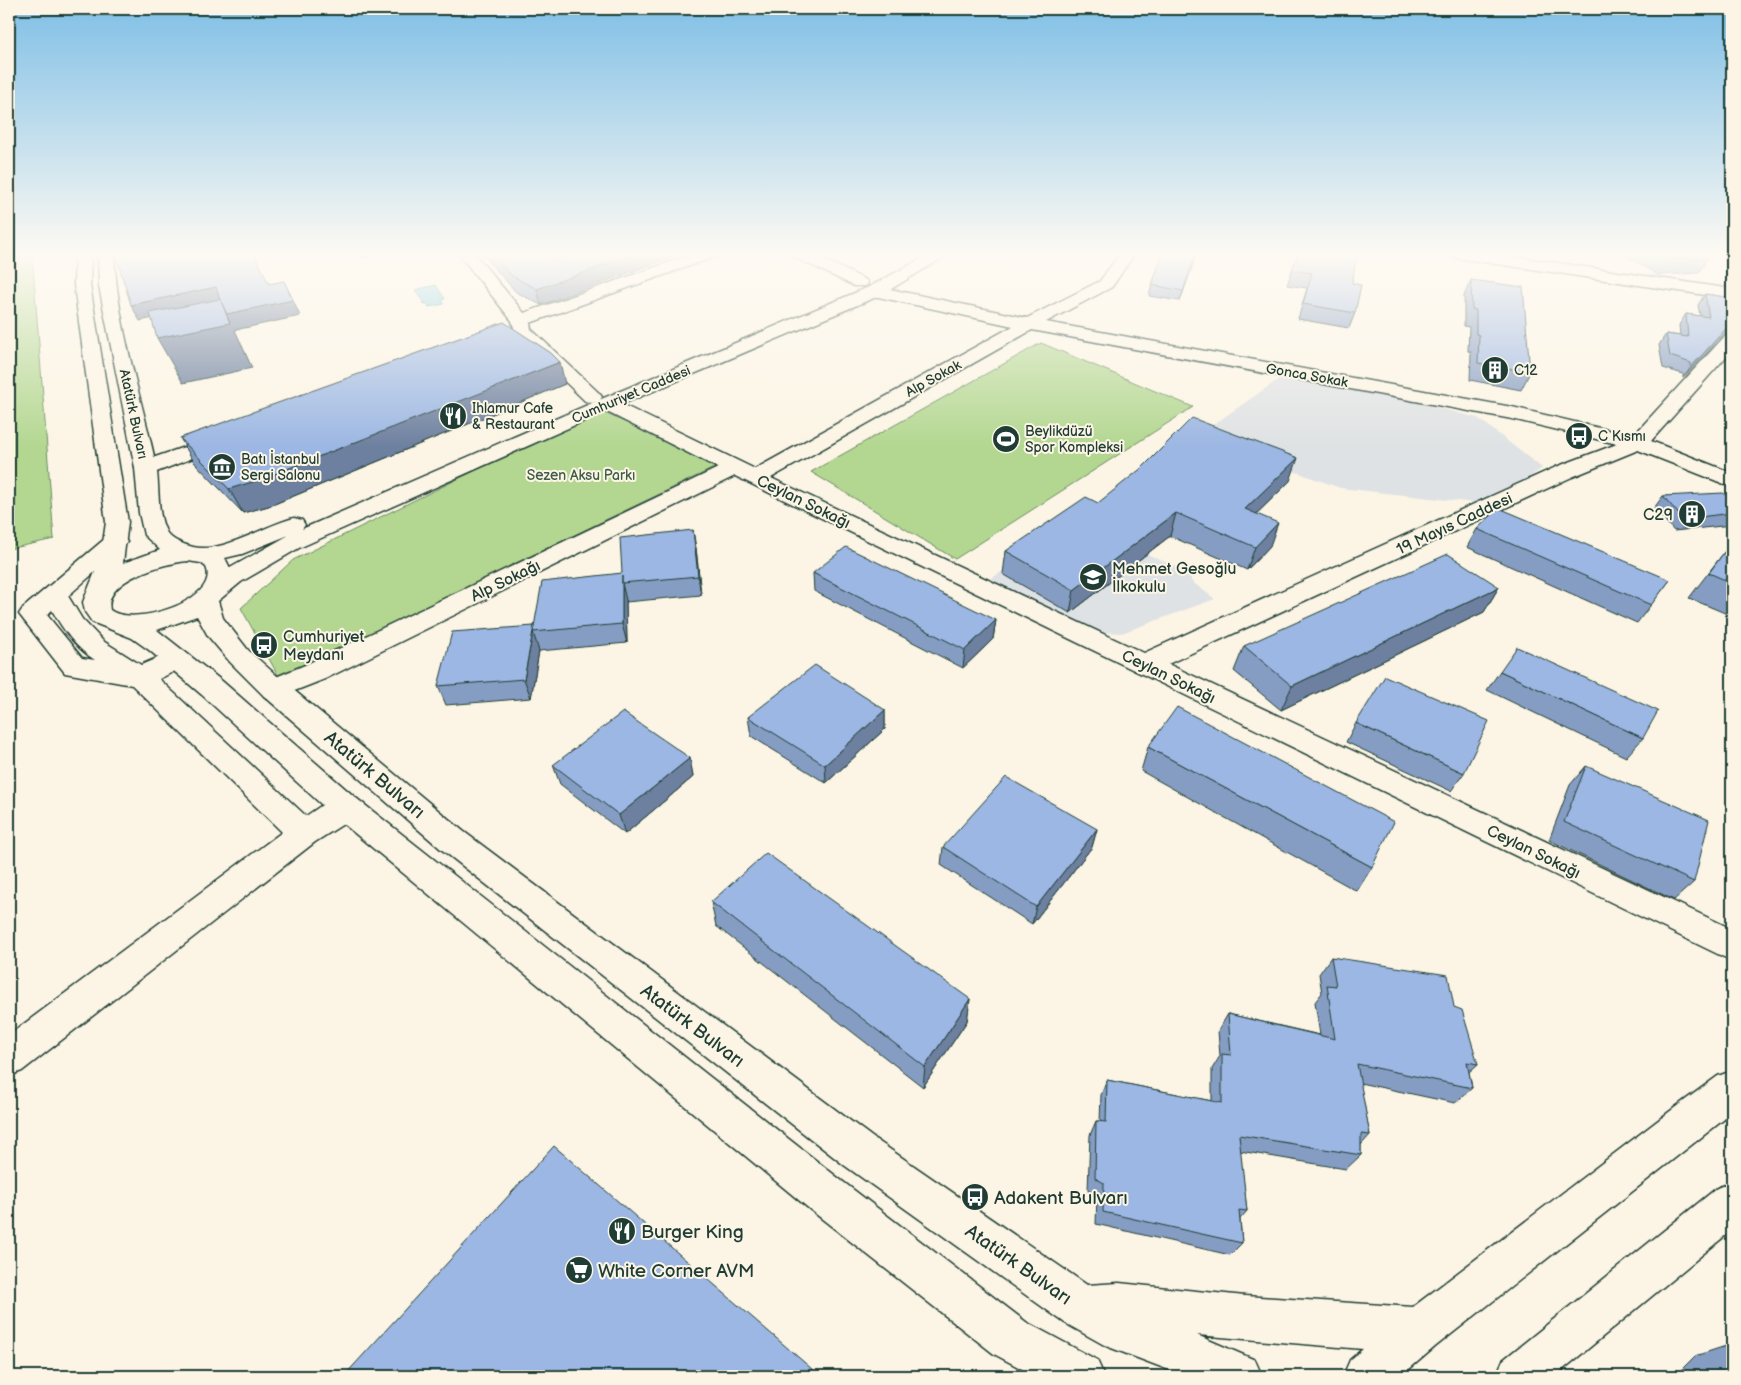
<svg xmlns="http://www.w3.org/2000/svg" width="1741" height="1385" viewBox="0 0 1741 1385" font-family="'Balsamiq Sans',sans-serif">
	<rect width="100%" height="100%" fill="#fcf5e5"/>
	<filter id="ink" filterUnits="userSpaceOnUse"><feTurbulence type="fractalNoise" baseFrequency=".02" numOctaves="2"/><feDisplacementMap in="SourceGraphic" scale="10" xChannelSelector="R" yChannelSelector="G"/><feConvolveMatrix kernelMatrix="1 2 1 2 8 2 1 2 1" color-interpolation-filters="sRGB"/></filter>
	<g filter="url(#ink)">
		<g fill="#dfe2e4">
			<polygon points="1282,377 1384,394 1478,418 1542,468 1493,505 1340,488 1197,436"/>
			<polygon points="1081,520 1147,554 1191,573 1191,581 1215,599 1122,633 1101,632 1061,619 989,580"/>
		</g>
		<g fill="#b3d791" stroke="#698a62">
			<polygon points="9,253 32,253 54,539 9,549"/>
			<polygon points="1041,343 1193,407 955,559 811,472"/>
			<polygon points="598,410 720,465 279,677 241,608 293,560"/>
		</g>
		<polygon fill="#83cfe3" stroke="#5b959d" points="436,285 445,299 442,300 444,304 429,307 427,303 424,304 415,290"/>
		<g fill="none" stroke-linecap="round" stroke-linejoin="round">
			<g stroke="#1f3d34" stroke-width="3">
				<g id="minor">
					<path d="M458 253H474L524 313 696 253H719L717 256 530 323 531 329 599 393 602 397 600 400 606 398 613 400 755 469 1013 326 869 295 867 291 869 287 875 286 1027 318 1100 281 1120 253H1135L1112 287 1046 322 1512 407 1633 436 1726 335 1732 334V350L1651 441 1732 473V487L1638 450 1572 477 1168 664 1732 929V961L735 476 325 679 274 699 264 696 260 689 264 682 305 665 718 468 599 408 596 404 598 401 592 403 585 401 520 338C507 343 491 352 478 349L475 345 478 341 514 328 512 321ZM1032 330 1512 419 1617 444 1556 467 1144 653 771 478Z"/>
					<polygon points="790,253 810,253 866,280 868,283 866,286 854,286 792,256"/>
					<polygon points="1450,253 1491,253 1732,289 1732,299 1457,258 1452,256"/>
					<polygon points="222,434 229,436 232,440 229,444 154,473 146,474 138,473 135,468 138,463"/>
					<path d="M115 535 123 537 127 542 123 547 68 596 82 619 103 641 141 665 176 650 185 652 189 659 185 666 159 679 306 816C323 805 336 792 356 798L360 807 356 816 315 842 22 1071 9 1076V1035L282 832 132 685 65 673 19 614 23 608 107 537ZM52 610C63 630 76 648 95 660L82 658 47 615Z"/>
				</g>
			</g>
			<g stroke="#1f3d34" stroke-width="3">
				<g id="major">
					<path d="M75 253H91L90 285 128 522 123 563 160 550 144 535 139 513 135 468 99 286 98 253H114C117 325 141 395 156 465 160 486 156 514 167 533 171 540 185 545 193 547 222 554 265 525 294 518L302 520 305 525 302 529 599 400 869 287 932 253H951L881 295 613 408 299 548 241 582 218 601 223 618 248 650 284 682 463 831 872 1137 1087 1285 1119 1283 1245 1296 1413 1307 1673 1109 1718 1076 1732 1071V1113L1436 1346 1401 1376H1343L1350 1360 1363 1349 1197 1335 1255 1360 1262 1376H1185L1106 1346 1065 1323 844 1165 441 849 264 696 230 662 208 636 197 616 157 630 222 681 356 798 842 1181 1026 1322 1097 1360 1104 1376H1035L994 1354 812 1211 334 816 202 695 149 650 132 638 92 622 85 612 83 602 101 557 106 522 74 285ZM289 535 230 568 225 558 242 554ZM188 561 201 563 206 567C221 600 133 628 110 610 103 579 166 563 188 561Z"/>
					<polygon points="1732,1182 1732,1230 1555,1376 1496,1376 1503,1360 1717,1188"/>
				</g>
			</g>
			<use href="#minor" fill="#fcf5e5" fill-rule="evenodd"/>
			<use href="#major" fill="#fcf5e5" fill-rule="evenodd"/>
		</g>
		<g fill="#869dc3" stroke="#1f3d34">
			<polygon points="481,253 545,253 553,261 541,305 516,292"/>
			<polygon points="1163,253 1197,253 1180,301 1149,296 1152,285"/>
			<polygon points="1298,253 1352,283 1355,313 1349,328 1298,319 1307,288 1287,285"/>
			<polygon points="1622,253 1701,253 1708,257 1699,273 1658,275"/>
			<polygon points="1471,280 1530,372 1521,390 1470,380 1471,352 1468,351 1469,327 1464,326 1464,296"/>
			<polygon points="1705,294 1732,298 1732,329 1731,331 1725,334 1683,378 1683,374 1663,368 1659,345 1666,334 1680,336 1679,325 1686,314 1700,316 1698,305"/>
			<polygon points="565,384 272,505 243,513 194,462 180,438"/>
			<polygon points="1290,481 1256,514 1270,546 1247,570 1170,536 1070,613 1003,574 1006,551 1098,503"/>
			<polygon points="1663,496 1732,499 1732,525 1674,531 1654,508"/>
			<polygon points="1477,529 1670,580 1637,623 1467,547"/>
			<polygon points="696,548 701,595 626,602 626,600 627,643 539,651 531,698 446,705 438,686 534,626 622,573"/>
			<polygon points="1725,551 1732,554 1732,616 1689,598"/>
			<polygon points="813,573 996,620 993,639 963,668 814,591"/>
			<polygon points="1499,587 1484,612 1281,710 1234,671 1244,646"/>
			<polygon points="1500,671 1643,738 1626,757 1487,690"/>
			<polygon points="885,710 885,729 826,783 751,736 748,717"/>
			<polygon points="1356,723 1464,773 1451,791 1346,742"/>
			<polygon points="1148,747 1372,867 1357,891 1141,771"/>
			<polygon points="690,758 693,777 625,834 560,784 553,765"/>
			<polygon points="1586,766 1694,882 1674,900 1549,840 1570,785"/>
			<polygon points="1732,799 1732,810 1726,805"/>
			<polygon points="1097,829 1092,847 1032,924 941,865 943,847"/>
			<polygon points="711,902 970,999 967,1021 923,1087 716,926"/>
			<polygon points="1331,957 1454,1007 1478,1064 1469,1072 1472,1088 1455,1103 1360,1083 1370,1135 1361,1145 1361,1155 1346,1169 1240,1151 1247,1211 1240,1219 1242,1243 1230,1255 1096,1224 1097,1196 1088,1191 1090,1135 1096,1121 1100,1121 1101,1095 1107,1080 1212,1101 1212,1069 1220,1056 1218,1031 1228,1014 1320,1035 1315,1002 1322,993 1319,974"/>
			<polygon points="1732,1344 1732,1376 1675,1376 1695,1356"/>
		</g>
		<g fill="#6d809f" stroke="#1f3d34">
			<polygon points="360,253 383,253 362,258"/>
			<polygon points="639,253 683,253 541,305 537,289"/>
			<polygon points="1196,253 1197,253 1180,301 1183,291"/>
			<polygon points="216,287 293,300 300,316 235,330 252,368 183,383 157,338 222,303 140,321 131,305"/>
			<polygon points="1732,322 1732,329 1731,331 1725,334 1683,378 1691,367"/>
			<polygon points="560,362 565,384 272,505 243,513 229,489"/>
			<polygon points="1298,458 1290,481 1238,532 1245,509"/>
			<polygon points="1176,513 1170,536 1070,613 1074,590"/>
			<polygon points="1278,523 1270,546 1247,570 1255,547"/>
			<polygon points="693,530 696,548 701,595 698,576"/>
			<polygon points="622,576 622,583 626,600 627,643 622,624"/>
			<polygon points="1499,587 1484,612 1281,710 1292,686"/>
			<polygon points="996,620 993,639 963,668 965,650"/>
			<polygon points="533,632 539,651 531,698 524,679"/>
			<polygon points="885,710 885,729 826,783 825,765"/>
			<polygon points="690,758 693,777 625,834 619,815"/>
			<polygon points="1097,829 1092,847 1032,924 1036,907"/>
			<polygon points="970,999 967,1021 923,1087 925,1067"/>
		</g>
		<g fill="#9cb7e3" stroke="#1f3d34">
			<polygon points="115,253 254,253 269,284 284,281 293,300 227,314 220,300 216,287 131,305"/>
			<polygon points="491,253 545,253 553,261 576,253 639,253 537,289 512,276"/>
			<polygon points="1163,253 1196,253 1183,291 1152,285"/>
			<polygon points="1298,253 1357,253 1352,283 1361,285 1355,313 1303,304 1312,273 1292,270"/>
			<polygon points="1657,253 1701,253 1708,257 1667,260"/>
			<polygon points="1471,280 1523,287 1530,372 1478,363 1479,335 1476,334 1476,310 1472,309"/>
			<polygon points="1705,294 1732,298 1732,322 1691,367 1691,363 1670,356 1666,334 1688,337 1686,314 1709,317"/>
			<polygon points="220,299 230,323 157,338 150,313"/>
			<polygon points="504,322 551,353 560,362 259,480 229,489 180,438"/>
			<polygon points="1192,418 1298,458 1245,509 1278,523 1255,547 1176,513 1074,590 1006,551 1086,497 1098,503 1143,467"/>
			<polygon points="1723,493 1732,499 1732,513 1683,519 1663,496"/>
			<polygon points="1499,508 1670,580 1651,605 1477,529"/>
			<polygon points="693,530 698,576 622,583 622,576 622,624 533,632 542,582 622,573 620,538"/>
			<polygon points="846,547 996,620 965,650 813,573"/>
			<polygon points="1725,551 1732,554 1732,583 1709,573"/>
			<polygon points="1448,554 1499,587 1292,686 1244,646"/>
			<polygon points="534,626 524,679 438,686 452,632"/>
			<polygon points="1517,647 1658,711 1643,738 1500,671"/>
			<polygon points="815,665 885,710 825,765 748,717"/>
			<polygon points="1385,676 1489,721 1464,773 1356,723"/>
			<polygon points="1177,707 1394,822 1372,867 1148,747"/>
			<polygon points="623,712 690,758 619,815 553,765"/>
			<polygon points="1586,766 1709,820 1694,882 1564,822"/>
			<polygon points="1006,777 1097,829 1036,907 943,847"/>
			<polygon points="766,853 970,999 925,1067 711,902"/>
			<polygon points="1331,957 1448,975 1454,1007 1462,1010 1478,1064 1467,1062 1472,1088 1357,1064 1370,1135 1361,1134 1361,1155 1239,1135 1247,1211 1239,1210 1242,1243 1103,1212 1104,1183 1095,1178 1096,1121 1106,1122 1107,1080 1222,1103 1222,1054 1231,1055 1228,1014 1335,1039 1327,985 1336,986"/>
			<polygon points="554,1146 820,1376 344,1376"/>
		</g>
	</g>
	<linearGradient id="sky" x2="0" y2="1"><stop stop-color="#7fbfe6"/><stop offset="0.57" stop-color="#fefaf3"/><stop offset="1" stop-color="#fefaf3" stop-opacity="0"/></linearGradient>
	<rect width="1741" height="447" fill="url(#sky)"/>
	<defs>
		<g id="building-disc" transform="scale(1.4375)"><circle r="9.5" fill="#1f3d34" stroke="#fcf5e5"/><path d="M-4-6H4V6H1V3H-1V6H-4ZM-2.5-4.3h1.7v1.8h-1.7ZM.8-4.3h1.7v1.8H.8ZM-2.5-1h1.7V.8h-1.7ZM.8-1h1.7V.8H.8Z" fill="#fff"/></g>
		<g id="restaurant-disc" transform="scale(1.4375)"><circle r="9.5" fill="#1f3d34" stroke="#fcf5e5"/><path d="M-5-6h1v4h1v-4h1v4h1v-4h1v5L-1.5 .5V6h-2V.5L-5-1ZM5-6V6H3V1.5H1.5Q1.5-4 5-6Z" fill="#fff"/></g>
		<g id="bus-disc" transform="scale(1.4375)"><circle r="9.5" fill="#1f3d34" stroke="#fcf5e5"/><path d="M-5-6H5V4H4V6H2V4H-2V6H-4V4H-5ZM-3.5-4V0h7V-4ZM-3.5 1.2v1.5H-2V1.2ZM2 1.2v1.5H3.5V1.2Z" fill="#fff"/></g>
		<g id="stadium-disc" transform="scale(1.4375)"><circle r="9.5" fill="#1f3d34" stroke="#fcf5e5"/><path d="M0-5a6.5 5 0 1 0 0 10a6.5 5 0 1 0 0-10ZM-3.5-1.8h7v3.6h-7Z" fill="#fff"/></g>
		<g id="museum-disc" transform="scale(1.4375)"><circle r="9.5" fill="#1f3d34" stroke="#fcf5e5"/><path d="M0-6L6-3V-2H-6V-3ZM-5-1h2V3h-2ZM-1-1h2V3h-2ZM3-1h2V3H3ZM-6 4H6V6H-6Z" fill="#fff"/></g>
		<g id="school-disc" transform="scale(1.4375)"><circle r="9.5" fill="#1f3d34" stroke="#fcf5e5"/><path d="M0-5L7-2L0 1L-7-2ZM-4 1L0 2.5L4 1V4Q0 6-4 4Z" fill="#fff"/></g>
		<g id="supermarket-disc" transform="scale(1.4375)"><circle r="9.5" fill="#1f3d34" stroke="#fcf5e5"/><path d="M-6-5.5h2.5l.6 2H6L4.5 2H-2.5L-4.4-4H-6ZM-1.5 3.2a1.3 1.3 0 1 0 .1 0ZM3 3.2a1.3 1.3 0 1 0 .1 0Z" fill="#fff"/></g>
	</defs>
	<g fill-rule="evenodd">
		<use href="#building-disc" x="1495" y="370"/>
		<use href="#restaurant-disc" x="453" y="416"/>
		<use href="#bus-disc" x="1579" y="436"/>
		<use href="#stadium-disc" x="1006" y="439"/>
		<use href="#museum-disc" x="222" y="467"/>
		<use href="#building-disc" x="1692" y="514"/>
		<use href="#school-disc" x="1093" y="577"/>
		<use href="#bus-disc" x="264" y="645"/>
		<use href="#bus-disc" x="975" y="1197"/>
		<use href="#restaurant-disc" x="622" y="1231"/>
		<use href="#supermarket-disc" x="579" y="1270"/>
	</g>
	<g text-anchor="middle" stroke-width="4" stroke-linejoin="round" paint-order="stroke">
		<g font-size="14" fill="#1f3d34" stroke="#fcf5e5" text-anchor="start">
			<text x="1514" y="375">C12</text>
			<text x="472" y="413">Ihlamur Cafe<tspan x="472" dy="16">&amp; Restaurant</tspan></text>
			<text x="1025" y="436">Beylikdüzü<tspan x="1025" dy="16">Spor Kompleksi</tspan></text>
			<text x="1598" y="441">C Kısmı</text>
			<text x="241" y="464">Batı İstanbul<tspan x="241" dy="16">Sergi Salonu</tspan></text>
		</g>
		<g font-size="14" fill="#1f3d34" stroke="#fcf5e5">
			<text transform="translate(1307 375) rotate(10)" y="5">Gonca Sokak</text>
			<text transform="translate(933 378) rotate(-29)" y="5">Alp Sokak</text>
			<text transform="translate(631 394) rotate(-23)" y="5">Cumhuriyet Caddesi</text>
			<text transform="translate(134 414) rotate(78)" y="5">Atatürk Bulvarı</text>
		</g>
		<g font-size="14" fill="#3d5c47" stroke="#fcf5e5">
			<text x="581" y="480">Sezen Aksu Parkı</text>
		</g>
		<g font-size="16" fill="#1f3d34" stroke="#fcf5e5">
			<text transform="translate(804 501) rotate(26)" y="6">Ceylan Sokağı</text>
			<text transform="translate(1454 523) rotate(-25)" y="6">19 Mayıs Caddesi</text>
			<text transform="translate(505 580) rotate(-26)" y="6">Alp Sokağı</text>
			<text transform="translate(1169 676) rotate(26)" y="6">Ceylan Sokağı</text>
			<text transform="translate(1534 851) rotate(26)" y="6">Ceylan Sokağı</text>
		</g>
		<g font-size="16" fill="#1f3d34" stroke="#fcf5e5" text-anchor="start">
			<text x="1673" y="520" text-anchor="end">C29</text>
			<text x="1112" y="574">Mehmet Gesoğlu<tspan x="1112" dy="18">İlkokulu</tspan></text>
			<text x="283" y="642">Cumhuriyet<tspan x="283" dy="18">Meydanı</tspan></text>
		</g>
		<g font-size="19" fill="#1f3d34" stroke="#fcf5e5">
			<text transform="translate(375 774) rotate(40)" y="7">Atatürk Bulvarı</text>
			<text transform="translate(693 1025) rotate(37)" y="7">Atatürk Bulvarı</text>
			<text transform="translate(1019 1264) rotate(35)" y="7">Atatürk Bulvarı</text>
		</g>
		<g font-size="19" fill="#1f3d34" stroke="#fcf5e5" text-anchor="start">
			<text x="994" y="1204">Adakent Bulvarı</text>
			<text x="641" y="1238">Burger King</text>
			<text x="598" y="1277">White Corner AVM</text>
		</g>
	</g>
	<rect width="1741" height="1385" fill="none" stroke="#fcf5e5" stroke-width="30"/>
	<rect x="15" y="15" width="1711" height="1355" fill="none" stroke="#1f3d34" stroke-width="2" filter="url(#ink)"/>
</svg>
